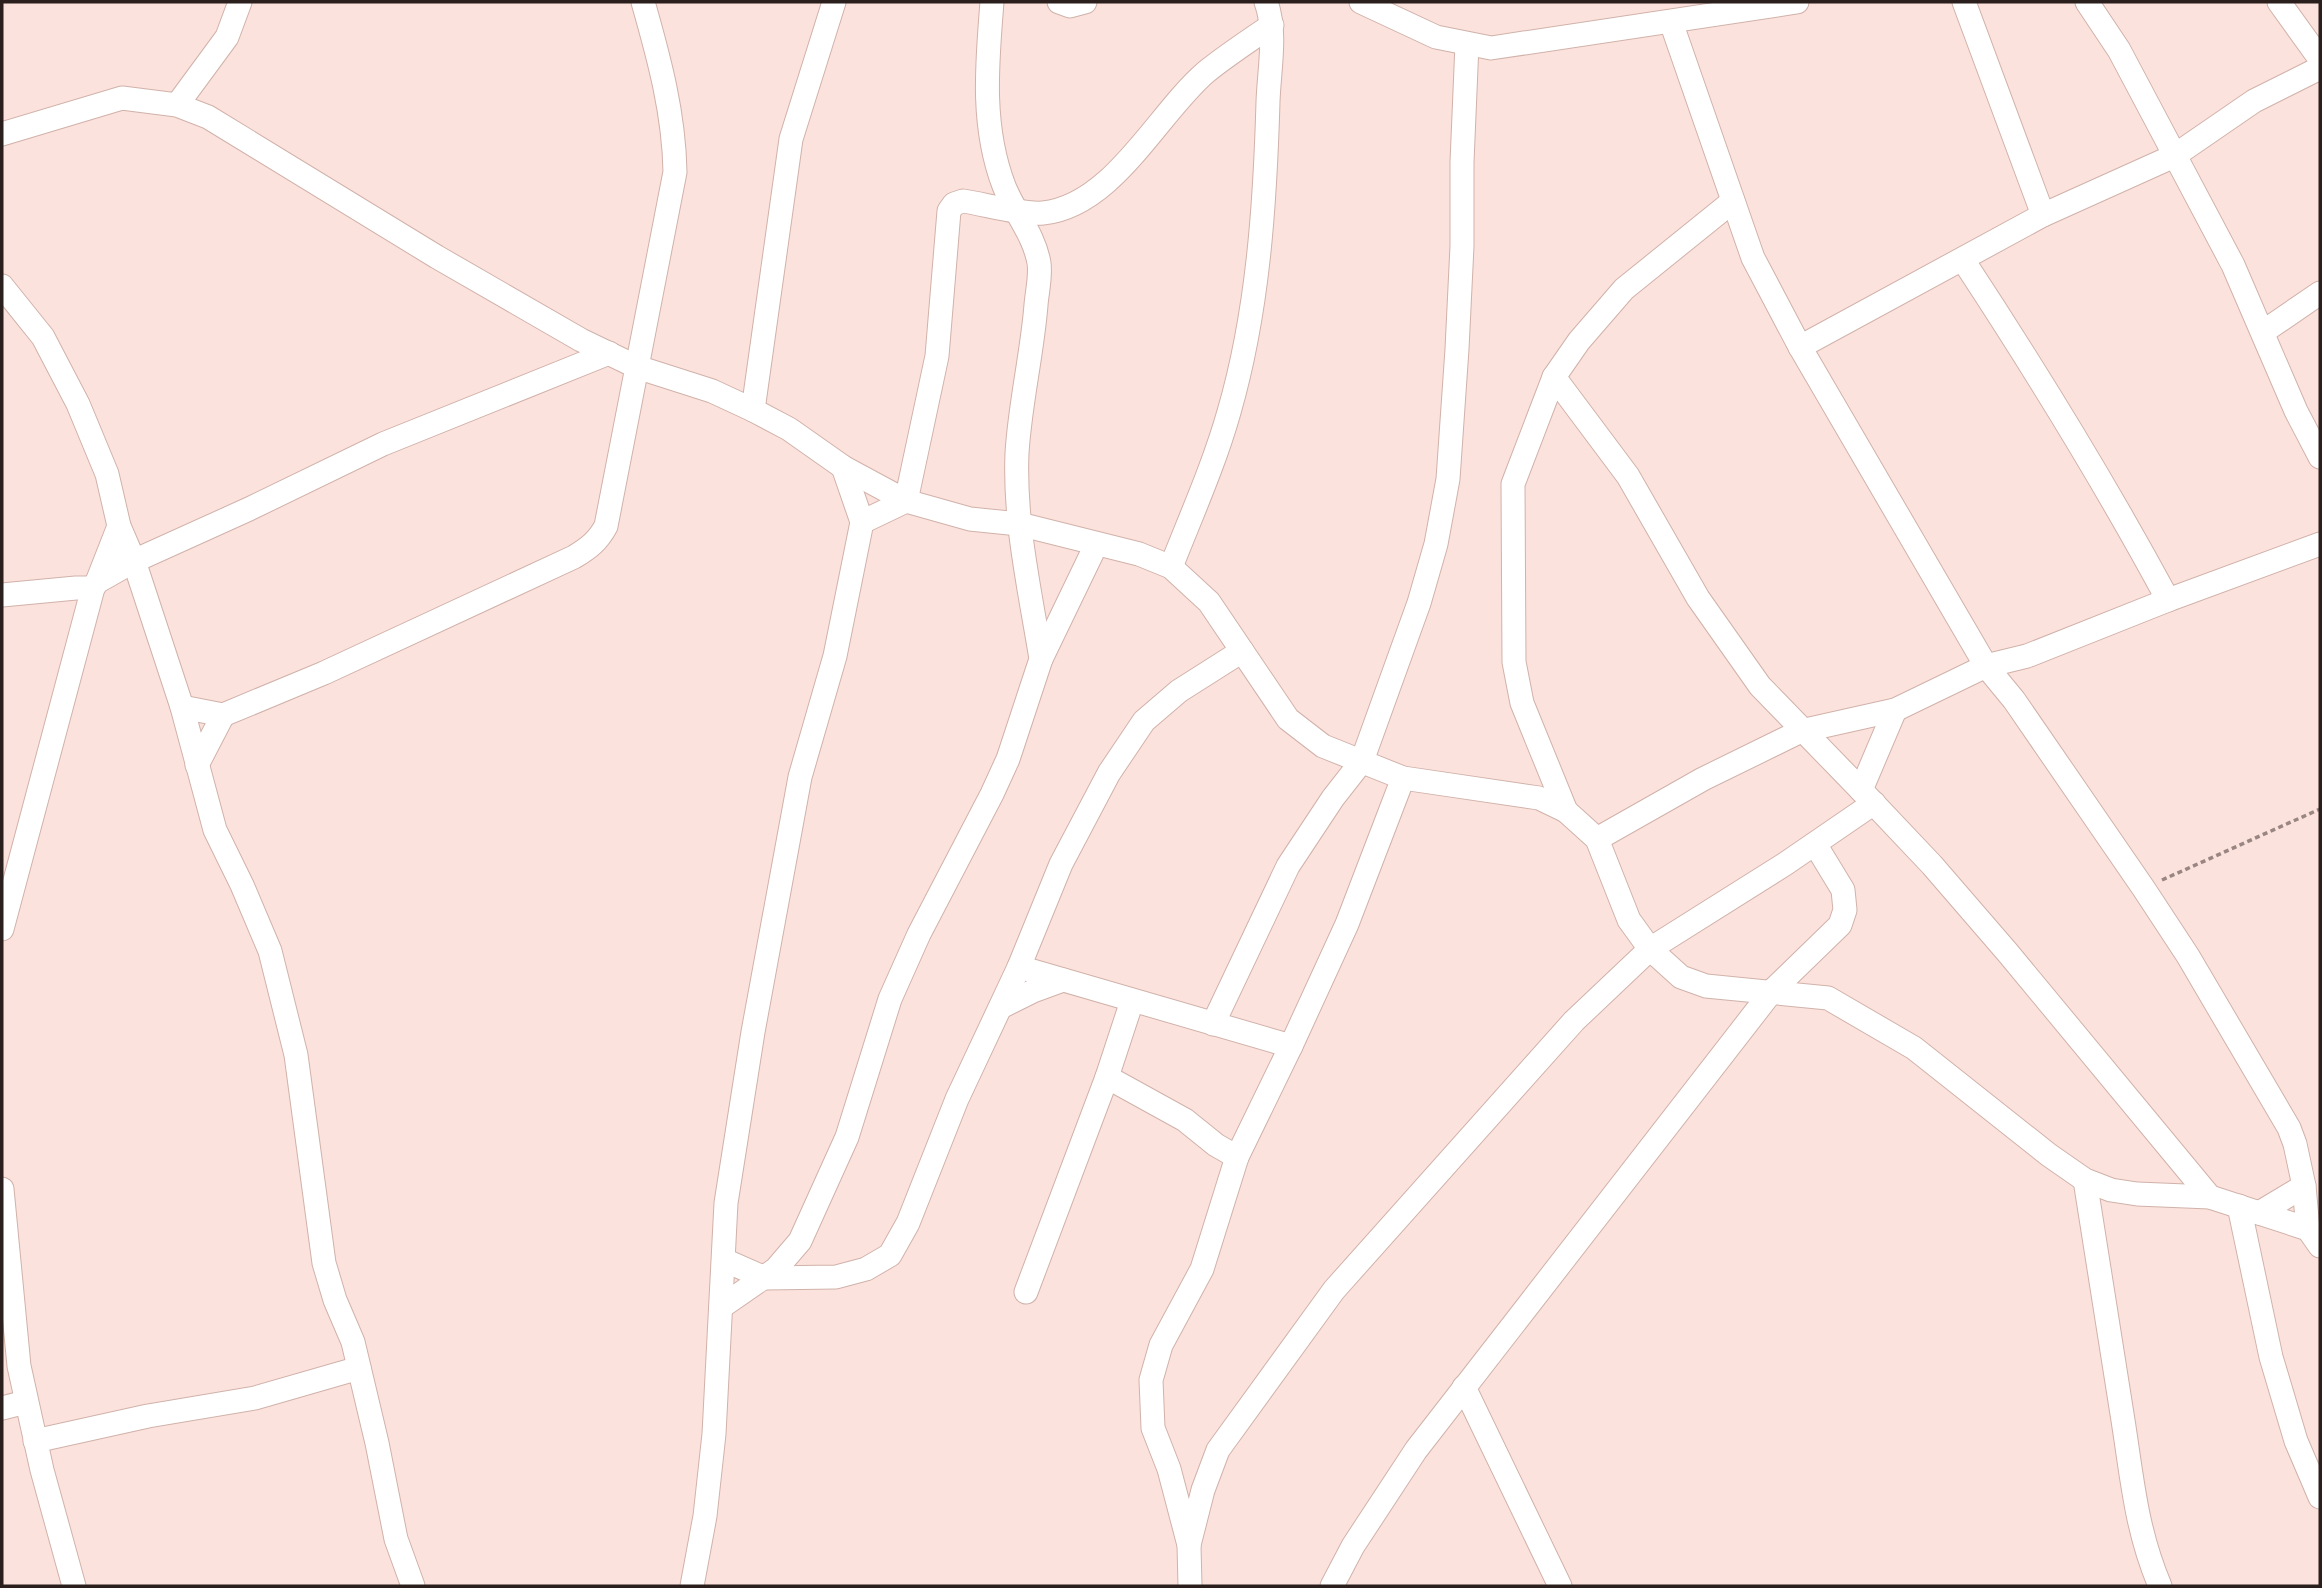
<svg xmlns="http://www.w3.org/2000/svg" width="2322" height="1588" viewBox="0 0 2322 1588" font-family="Overpass,sans-serif">
	<rect width="100%" height="100%" fill="#fce2dc"/>
	<g fill="none" stroke-linecap="round" stroke-linejoin="round">
		<g stroke="#d0b2aa" stroke-width="25">
			<g id="minor">
				<path d="M992 2C987 64 981 126 1004 186 1014 212 1034 234 1039 263 1041 276 1037 292 1036 305 1032 355 1020 403 1017 453 1014 522 1030 591 1041 659"/>
				<polyline points="1059,2 1070,6 1085,2"/>
				<polyline points="1361,2 1436,37 1491,48 1797,2"/>
				<polyline points="1964,2 2043,215"/>
				<polyline points="2087,2 2119,50 2233,265 2296,411 2320,457"/>
				<polyline points="2279,2 2320,59"/>
				<polyline points="1671,22 1753,258 1800,347 1986,666 2014,700 2144,889 2188,956 2289,1128 2295,1144 2304,1186 2308,1229"/>
				<polyline points="177,105 227,37 240,2"/>
				<polyline points="2,134 122,98 177,105 208,117 437,257 581,340 637,367 712,391 753,410 789,429 843,467 906,501 970,519 1019,524 1139,554 1171,567 1209,602 1288,719 1323,746 1403,778 1539,798 1566,811 1597,839 1629,920 1650,949 1681,977 1706,986 1828,998 1914,1048 2049,1155 2085,1180 2111,1190 2137,1194 2210,1197 2308,1229 2320,1246"/>
				<path d="M1963 260C2036 371 2105 483 2168 600"/>
				<polyline points="2,286 43,337 78,404 107,474 119,526 134,561 182,707 215,830 242,885 270,951 296,1055 324,1263 335,1300 353,1342 377,1443 396,1539 413,1586"/>
				<polyline points="2263,332 2320,293"/>
				<polyline points="1800,347 2043,215 2174,156 2254,101 2320,68"/>
				<polyline points="1554,377 1628,476 1698,598 1760,686 1861,790 1932,865 2008,953 2210,1197"/>
				<polyline points="753,410 791,139 834,2"/>
				<path d="M862 522 906 501 937 356 949 211 954 204 963 201C984 204 1023 215 1043 213 1113 206 1157 114 1206 72 1227 55 1250 40 1272 25"/>
				<path d="M1171 567C1191 516 1214 465 1229 412 1258 312 1265 206 1268 102 1269 70 1277 32 1266 2"/>
				<polyline points="97,582 119,526"/>
				<polyline points="2,595 76,588 93,588"/>
				<path d="M182 707 223 715 324 673 574 557C589 548 598 541 606 526L675 172C674 113 659 58 643 2"/>
				<polyline points="197,765 223,715"/>
				<polyline points="1861,790 1895,710"/>
				<polyline points="1566,811 1522,703 1514,662 1513,484 1554,377 1579,341 1624,289 1733,201"/>
				<polyline points="1597,839 1703,779 1801,731 1895,710 1986,666 2027,656 2168,600 2320,544"/>
				<polyline points="2,929 93,588 97,582 134,561 249,509 383,444 609,353"/>
				<polyline points="1019,967 1291,1046"/>
				<polyline points="1001,1007 1033,991 1063,980"/>
				<polyline points="1213,1024 1288,866 1333,798 1362,761 1419,603 1436,544 1448,479 1457,349 1462,246 1462,162 1467,44"/>
				<polyline points="1107,1077 1185,1120 1216,1145 1237,1157"/>
				<path d="M2085 1180C2097 1258 2109 1336 2122 1414 2132 1475 2135 1527 2160 1586"/>
				<polyline points="2,1189 19,1366 42,1470 74,1586"/>
				<polyline points="2239,1206 2271,1357 2296,1441 2320,1497"/>
				<polyline points="2259,1213 2304,1186"/>
				<polyline points="724,1260 765,1278 836,1277 866,1269 890,1255 908,1223 957,1099 1019,967 1061,864 1109,773 1144,721 1179,691 1242,651"/>
				<polyline points="1026,1292 1107,1077 1132,1001"/>
				<polyline points="721,1307 776,1269 800,1241 847,1137 890,999 919,934 992,794 1008,759 1041,659 1096,545"/>
				<polyline points="1464,1387 1560,1586"/>
				<polyline points="2,1408 26,1402"/>
				<polyline points="35,1441 148,1416 255,1398 359,1368"/>
				<polyline points="1189,1545 1203,1490 1218,1450 1334,1290 1574,1021 1650,949 1785,864 1874,803"/>
				<polyline points="692,1586 705,1516 714,1434 726,1203 753,1032 800,777 835,656 862,522 843,467"/>
				<polyline points="1190,1586 1189,1545 1169,1469 1153,1428 1151,1380 1161,1345 1202,1269 1237,1157 1291,1046 1347,924 1403,778"/>
				<polyline points="1332,1586 1353,1546 1416,1450 1772,991 1840,925 1845,910 1843,890 1815,844"/>
			</g>
		</g>
		<polyline stroke="#998682" stroke-width="3.5" stroke-dasharray="5 3.5" stroke-linecap="butt" points="2162,880 2320,809"/>
		<use href="#minor" stroke="#fff" stroke-width="23"/>
	</g>
	<rect width="2322" height="1588" fill="none" stroke="#2a1f1c" stroke-width="7"/>
</svg>
